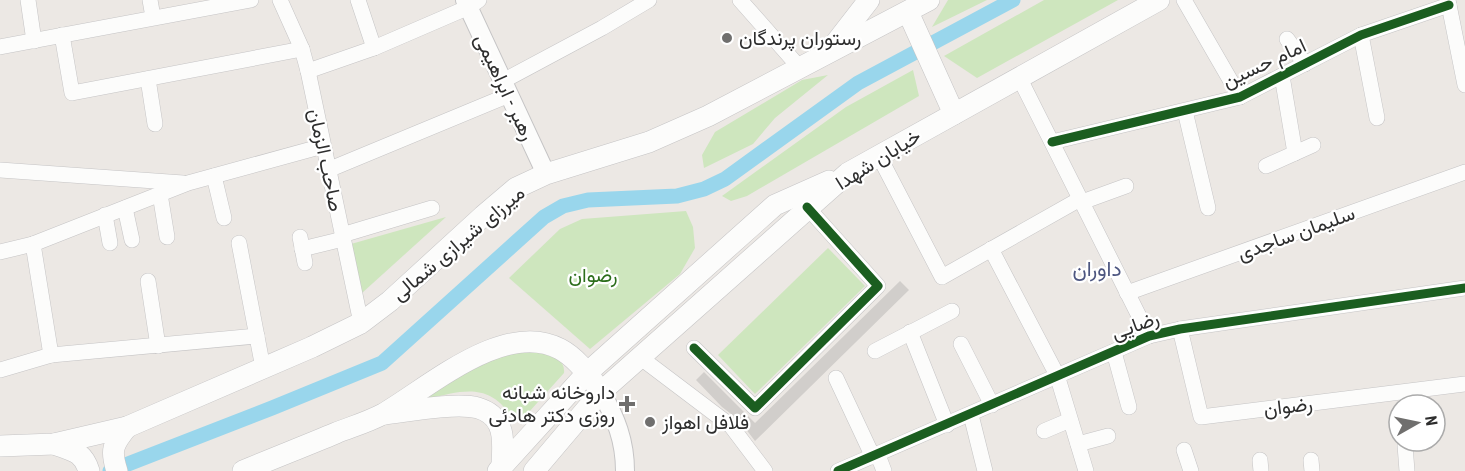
<svg xmlns="http://www.w3.org/2000/svg" width="1465" height="471" viewBox="0 0 1465 471" font-family="'Roboto Condensed',Vazirmatn,sans-serif">
	<rect width="100%" height="100%" fill="#ece8e4"/>
	<g fill="#cee6be">
		<polygon points="948,0 987,0 932,27"/>
		<polygon points="1044,0 1118,0 977,78 944,56"/>
		<polygon points="913,70 919,96 747,196 731,201 722,196 846,107"/>
		<polygon points="828,75 775,118 753,144 704,168 702,155 715,132 802,80"/>
		<polygon points="686,211 693,227 695,248 680,274 590,349 509,278 560,229 582,219"/>
		<polygon points="446,217 362,293 351,244"/>
		<polygon points="828,248 865,286 755,394 718,355"/>
		<path d="M497 349C514 350 567 347 564 373L520 422 514 421C491 382 465 390 427 399L423 394Z"/>
	</g>
	<g fill="none" stroke-linecap="round" stroke-linejoin="round">
		<polyline stroke="#99d6ec" stroke-width="15" points="110,471 272,408 382,363 544,217 563,206 588,200 677,196 704,189 725,179 858,83 1013,0"/>
	</g>
	<polygon fill="#d1cecb" points="900,281 909,290 755,441 739,420 722,407 696,380 704,372 755,423"/>
	<g fill="none" stroke-linecap="round" stroke-linejoin="round">
		<g stroke="#c5c4c5" stroke-width="16">
			<g id="minor">
				<polyline points="28,0 34,41"/>
				<polyline points="150,0 153,17"/>
				<polyline points="280,0 302,49 308,71 361,323"/>
				<polyline points="358,0 374,48"/>
				<polyline points="740,0 800,68"/>
				<polyline points="1184,0 1240,97"/>
				<polyline points="1448,0 1465,85"/>
				<polyline points="62,35 72,93 302,49"/>
				<polyline points="1361,35 1377,118"/>
				<polyline points="1287,39 1305,64"/>
				<polyline points="0,47 251,0"/>
				<polyline points="308,71 374,48 469,7 479,0"/>
				<polyline points="1282,76 1295,153"/>
				<polyline points="1019,77 1149,336"/>
				<polyline points="148,79 155,124"/>
				<polyline points="503,81 602,28 649,0"/>
				<polyline points="1185,111 1208,208"/>
				<polyline points="1052,142 1240,97 1361,35 1449,5"/>
				<polyline points="879,156 942,277 1080,199"/>
				<polyline points="1266,166 1313,145"/>
				<polyline points="0,170 183,183"/>
				<polyline points="328,170 509,95"/>
				<polyline points="214,176 224,218"/>
				<polyline points="160,194 167,237"/>
				<polyline points="1082,202 1126,186"/>
				<polyline points="125,208 132,240"/>
				<polyline points="105,215 110,243"/>
				<polyline points="342,235 432,208"/>
				<polyline points="300,237 305,263"/>
				<polyline points="239,243 263,368"/>
				<polyline points="33,244 51,355"/>
				<polyline points="302,249 343,239"/>
				<polyline points="991,249 1057,375 1086,471"/>
				<polyline points="0,252 33,244 188,183 323,146"/>
				<polyline points="148,281 158,346"/>
				<polyline points="1127,293 1465,172"/>
				<polyline points="1180,329 1201,417 1465,384"/>
				<polyline points="910,332 947,425"/>
				<polyline points="961,344 992,405"/>
				<polyline points="694,348 755,408 878,286 807,207"/>
				<polyline points="875,351 952,311"/>
				<polyline points="1114,352 1129,407"/>
				<polyline points="641,358 731,426 765,471"/>
				<polyline points="0,370 51,355 257,336"/>
				<polyline points="836,378 873,457"/>
				<polyline points="971,415 985,471"/>
				<polyline points="1044,431 1070,420"/>
				<polyline points="1078,444 1108,436"/>
				<polyline points="1405,445 1407,471"/>
				<polyline points="1184,450 1191,471"/>
				<polyline points="878,455 884,471"/>
				<polyline points="1260,460 1261,471"/>
				<polyline points="1311,460 1312,471"/>
				<polyline points="838,471 1149,336 1180,329 1465,288"/>
			</g>
		</g>
		<g stroke="#c5c4c5" stroke-width="20">
			<g id="tertiary">
				<polyline points="465,0 546,174"/>
				<path d="M601 392C616 418 625 441 625 471"/>
			</g>
		</g>
		<g stroke="#c5c4c5" stroke-width="22">
			<g id="secondary">
				<polyline points="908,12 954,114"/>
				<polyline points="831,49 869,0"/>
				<path d="M385 414C409 411 457 402 478 408 488 411 495 416 499 425 505 437 502 454 502 467"/>
				<path d="M54 444C72 451 83 451 89 471"/>
				<polyline points="0,446 54,444 127,427 312,347 361,323 390,301 483,216 516,188 546,174 649,142 708,116 929,0"/>
				<path d="M117 471C110 450 113 444 127 427"/>
				<path d="M243 471C274 458 305 446 336 433 351 427 368 422 383 414 428 388 505 319 560 349 575 357 586 371 596 385"/>
				<polyline points="498,471 587,373 775,205 829,181"/>
				<polyline points="534,471 601,392 848,173 1159,0"/>
			</g>
		</g>
		<use href="#minor" stroke="#fcfcfb" stroke-width="15"/>
		<use href="#tertiary" stroke="#fcfcfb" stroke-width="18"/>
		<use href="#secondary" stroke="#fcfcfb" stroke-width="21"/>
		<g stroke="#fff" stroke-width="13">
			<g id="cycleway">
				<polyline points="1052,142 1240,97 1361,35 1449,5"/>
				<polyline points="694,348 755,408 878,286 807,207"/>
				<polyline points="838,471 1149,336 1180,329 1465,288"/>
			</g>
		</g>
		<use href="#cycleway" stroke="#1b5e20" stroke-width="9"/>
	</g>
	<g fill="#706f6e" stroke="#fff" stroke-width="2">
		<circle cx="727" cy="38" r="6"/>
		<path d="M624 395h6v6h6v6h-6v6h-6v-6h-6v-6h6z"/>
		<circle cx="650" cy="422" r="6"/>
	</g>
	<g text-anchor="middle" stroke-width="4.5" stroke-linejoin="round" paint-order="stroke">
		<g font-size="20" fill="#2e2e2e" stroke="#fff" text-anchor="start">
			<text x="739" y="45">رستوران پرندگان</text>
			<text x="615" y="399" text-anchor="end">داروخانه شبانه<tspan x="615" dy="23">روزی دکتر هادئی</tspan></text>
			<text x="662" y="429">فلافل اهواز</text>
		</g>
		<g font-size="20" fill="#2e2e2e" stroke="#fff">
			<text transform="translate(1264 63) rotate(-25)" y="7">امام حسین</text>
			<text transform="translate(505 87) rotate(65)" y="7">رهبر - ابراهیمی</text>
			<text transform="translate(878 159) rotate(-32)" y="7">خیابان شهدا</text>
			<text transform="translate(326 160) rotate(78)" y="7">صاحب الزمان</text>
			<text transform="translate(1296 233) rotate(-20)" y="7">سلیمان ساجدی</text>
			<text transform="translate(458 243) rotate(-40)" y="7">میرزای شیرازی شمالی</text>
			<text transform="translate(1135 325) rotate(-20)" y="7">رضایی</text>
			<text transform="translate(1288 406) rotate(-7)" y="7">رضوان</text>
		</g>
		<g font-size="20" fill="#2c6e1b" stroke="#fff">
			<text x="593" y="282">رضوان</text>
		</g>
		<g font-size="21" fill="#4d5680" stroke="#fff">
			<text x="1097" y="276">داوران</text>
		</g>
	</g>
	<g transform="translate(1417 423) rotate(81)"><circle r="28" fill="#ffffff" stroke="#ababab" stroke-width="1.5"/>
	<path d="M0-4.5L10 22L0 15L-10 22Z" fill="#706f6e"/>
	<text y="-9" font-size="16" font-weight="bold" text-anchor="middle" fill="#2e2e2e">N</text>
	</g>
</svg>
